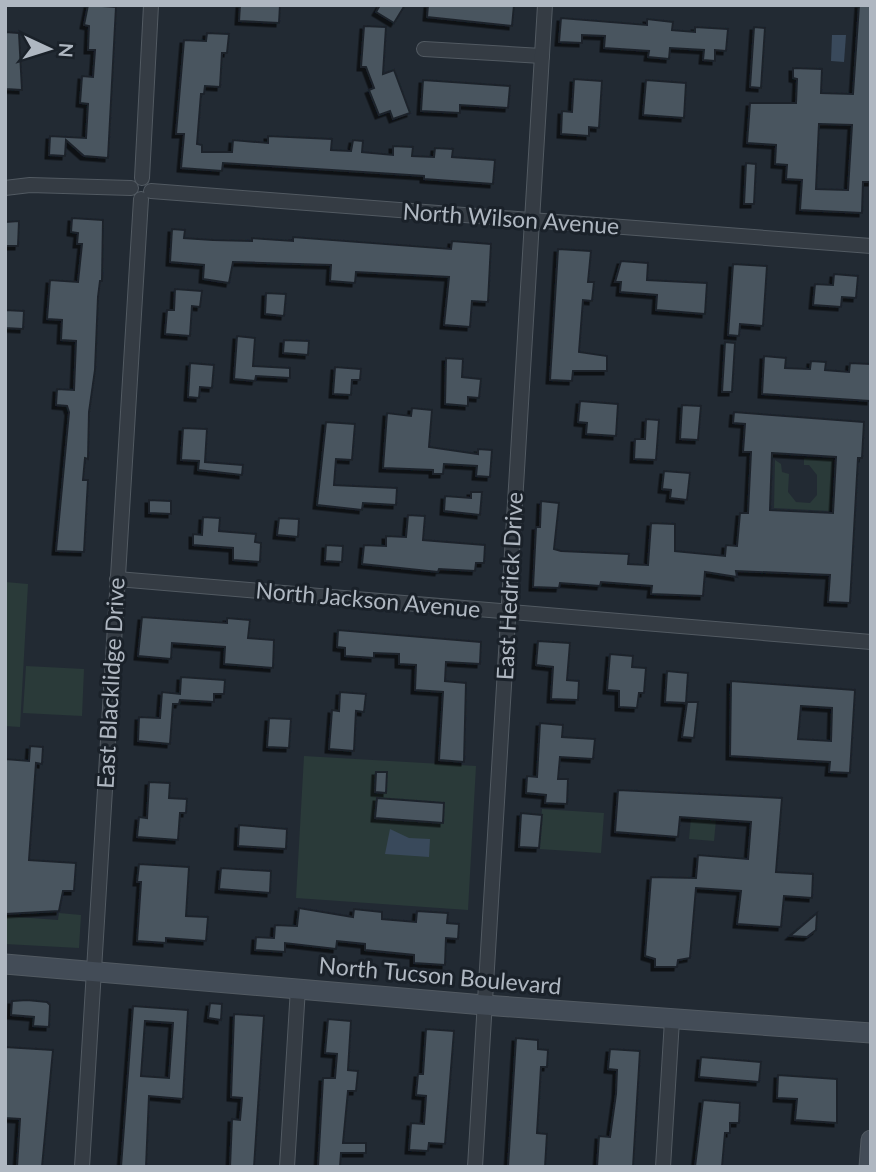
<svg xmlns="http://www.w3.org/2000/svg" width="876" height="1172" viewBox="0 0 876 1172" font-family="Lato,sans-serif">
	<defs>
		<filter id="shadow"><feDropShadow dx="-3.5" dy="3.5" stdDeviation="0" flood-color="#0009"/></filter>
	</defs>
	<rect width="100%" height="100%" fill="#222a33"/>
	<g fill="#2a3a39">
		<polygon points="804,458 833,459 830,511 774,508 775,460 781,464 782,472 789,474 788,492 796,502 810,503 817,495 817,475 809,465 804,465"/>
		<polygon points="5,582 28,584 20,727 5,726"/>
		<polygon points="26,666 84,669 82,716 23,713"/>
		<polygon points="304,756 476,766 468,910 296,898"/>
		<polygon points="542,809 604,813 601,853 539,849"/>
		<polygon points="691,818 716,820 714,841 689,839"/>
		<polygon points="59,913 81,915 79,948 5,944 5,916 58,920"/>
	</g>
	<g fill="#39495b">
		<polygon points="832,35 846,35 844,62 831,61"/>
		<polygon points="390,829 409,838 430,839 429,857 385,854"/>
	</g>
	<g fill="#4a555f" stroke="#1c232b" stroke-width="2" fill-rule="evenodd" filter="url(#shadow)">
		<polygon points="88,5 116,7 108,158 84,156 66,140 65,156 49,155 50,136 86,138 88,104 80,103 82,76 93,77 95,50 88,50 89,26 84,25"/>
		<polygon points="240,5 280,5 279,23 239,21"/>
		<polygon points="380,5 405,5 394,23 376,12"/>
		<polygon points="428,5 514,5 512,26 427,17"/>
		<path d="M859 5H871V182H863L862 213 800 210 802 180 786 179 787 165 775 164 776 145 747 143 750 103H796L797 79 793 78V68L822 69 821 93 853 94ZM819 124 852 125 848 190 816 189Z"/>
		<polygon points="561,18 647,25 647,19 673,22 672,30 695,32 695,27 728,29 726,51 715,50 715,61 703,60 704,50 670,48 669,59 648,57 649,51 604,48 605,36 582,35 582,43 559,42"/>
		<polygon points="364,26 386,27 383,74 394,70 410,113 393,119 390,111 379,115 369,90 374,88 366,67 361,67"/>
		<polygon points="754,27 765,28 761,88 750,87"/>
		<polygon points="5,32 19,33 22,90 5,89"/>
		<polygon points="207,33 229,34 227,53 222,53 220,87 205,86 204,94 201,94 197,144 202,145 202,152 232,152 233,140 268,143 268,136 332,139 331,150 351,151 353,140 363,141 362,152 372,153 393,155 393,146 413,147 412,156 434,157 435,148 453,149 452,157 495,160 493,184 424,179 424,176 223,163 222,171 181,168 184,134 176,134 184,40 206,41"/>
		<polygon points="574,79 602,81 599,128 589,127 589,136 561,134 562,111 572,112"/>
		<polygon points="423,80 510,86 508,108 460,105 460,113 421,111"/>
		<polygon points="646,80 686,83 684,118 643,115"/>
		<polygon points="746,163 756,164 754,204 744,204"/>
		<polygon points="72,218 103,220 102,281 100,281 98,297 95,370 89,412 88,459 85,458 83,480 88,480 84,552 56,551 69,412 67,406 56,405 57,389 74,390 76,341 61,340 62,320 47,319 50,280 78,282 82,244 77,244 78,233 71,232"/>
		<polygon points="19,221 18,246 5,246 5,222"/>
		<polygon points="172,229 185,230 184,238 213,240 252,241 252,238 293,241 293,237 451,249 452,241 491,244 488,302 472,301 470,327 444,325 449,277 356,272 355,283 330,281 331,265 233,262 229,283 203,279 204,265 170,262"/>
		<polygon points="558,249 591,251 588,282 594,282 592,301 583,300 579,352 607,356 607,371 573,371 572,381 550,380"/>
		<polygon points="621,261 648,263 647,280 707,283 705,314 656,310 657,295 620,292 621,282 615,282"/>
		<polygon points="733,264 767,266 763,326 740,324 739,336 728,335"/>
		<polygon points="834,274 858,276 856,298 842,297 841,307 813,305 815,284 833,285"/>
		<polygon points="175,289 202,291 200,307 192,306 190,336 165,334 167,310 174,310"/>
		<polygon points="266,293 286,294 284,316 265,314"/>
		<polygon points="5,310 24,311 23,329 5,328"/>
		<polygon points="237,336 255,338 253,366 290,368 290,378 256,376 255,381 234,379"/>
		<polygon points="284,340 309,341 308,355 283,353"/>
		<polygon points="725,342 735,343 732,392 722,392"/>
		<polygon points="764,356 786,358 785,368 810,369 811,361 826,362 825,370 849,372 850,363 871,364 870,401 762,394"/>
		<polygon points="446,358 463,359 462,377 481,379 479,398 468,397 468,406 445,404"/>
		<polygon points="190,363 214,365 212,388 200,387 199,398 188,397"/>
		<polygon points="335,367 361,369 360,380 352,380 351,395 333,394"/>
		<polygon points="580,401 618,404 616,436 586,434 587,423 578,422"/>
		<polygon points="682,405 701,406 698,440 680,439"/>
		<polygon points="412,408 432,410 429,447 478,454 478,449 492,450 490,477 476,476 477,466 444,464 443,474 433,474 433,470 383,468 387,413 411,416"/>
		<path d="M734 412 864 422 862 458H858L850 603 828 602 830 575 736 571 737 577 705 572 703 596 651 594 652 586 601 582 600 586 560 583 559 588 533 587 536 527H540L541 501 559 503 554 549 561 551 629 554 628 564 648 565 651 523 675 524V551L725 556 726 545 737 546 740 513H748L751 452H743L745 424 733 423ZM772 453 836 457 833 513 770 510Z"/>
		<polygon points="646,419 659,420 656,460 634,459 635,439 645,439"/>
		<polygon points="326,422 355,424 352,460 336,459 334,485 397,488 396,505 363,503 362,510 317,505"/>
		<polygon points="183,428 207,429 205,462 243,465 242,475 198,470 199,461 181,460"/>
		<polygon points="664,471 690,473 687,500 670,498 671,490 662,489"/>
		<polygon points="471,492 482,492 480,515 444,511 445,496 471,498"/>
		<polygon points="149,500 171,501 171,514 149,513"/>
		<polygon points="408,515 425,516 423,540 485,545 484,563 476,563 475,571 439,569 438,572 362,564 364,545 386,546 386,536 406,537"/>
		<polygon points="203,517 220,518 219,531 256,534 255,542 261,543 260,562 233,560 233,548 193,545 193,534 202,535"/>
		<polygon points="279,518 299,519 298,537 277,535"/>
		<polygon points="326,545 343,546 342,562 325,561"/>
		<polygon points="142,617 227,623 227,618 250,620 248,638 274,640 273,668 224,664 225,647 172,643 171,659 138,656"/>
		<polygon points="338,630 481,642 480,664 446,662 445,681 466,683 464,762 439,760 443,692 415,690 416,665 399,664 399,654 374,653 374,658 345,656 345,648 337,647"/>
		<polygon points="538,641 570,643 567,680 579,681 578,700 551,699 553,667 536,665"/>
		<polygon points="610,654 633,656 632,667 646,668 644,693 639,693 637,708 619,707 619,691 607,690"/>
		<polygon points="667,671 688,673 686,703 665,702"/>
		<polygon points="181,677 225,680 224,694 214,694 214,702 180,700 179,704 173,704 170,744 138,741 139,717 160,718 162,692 180,694"/>
		<path d="M731 681 855 690 850 773 829 772 830 762 730 756ZM801 706 832 708 831 741 798 739Z"/>
		<polygon points="340,692 366,694 364,712 356,711 354,751 329,749 332,710 339,711"/>
		<polygon points="687,702 698,702 694,738 682,737"/>
		<polygon points="269,718 291,719 289,748 267,747"/>
		<polygon points="540,723 563,725 562,737 595,739 593,759 560,757 558,779 568,779 567,804 545,803 546,795 526,793 527,776 537,777"/>
		<polygon points="30,746 43,747 42,764 36,763 29,860 76,863 74,891 63,891 59,911 5,914 5,759 29,761"/>
		<polygon points="376,772 387,772 386,793 375,792"/>
		<polygon points="149,782 170,783 169,798 187,799 186,813 180,813 178,840 137,837 139,817 147,818"/>
		<polygon points="618,790 782,798 776,872 813,874 812,898 784,896 781,927 737,924 741,891 696,888 690,958 678,960 677,967 655,967 655,959 645,956 651,877 696,878 698,855 748,859 751,822 680,817 678,837 615,832"/>
		<polygon points="377,798 444,803 443,823 375,818"/>
		<polygon points="521,813 542,815 539,848 519,847"/>
		<polygon points="239,825 287,829 286,849 238,846"/>
		<polygon points="139,864 189,867 186,916 208,917 206,941 166,938 166,943 137,941 141,882 137,882"/>
		<polygon points="221,868 271,871 270,893 219,889"/>
		<polygon points="299,908 353,917 354,909 382,912 382,919 416,922 417,911 448,913 447,923 459,924 458,939 446,938 445,965 414,963 414,955 365,950 365,944 337,941 336,949 285,943 285,952 255,950 256,937 274,938 275,925 297,926"/>
		<polygon points="817,913 816,930 807,937 790,936"/>
		<polygon points="27,1000 47,1002 50,1005 49,1027 33,1026 34,1017 11,1015 12,1001"/>
		<polygon points="210,1003 222,1004 221,1020 208,1018"/>
		<path d="M133 1006 188 1010 183 1099 149 1096 146 1167H121ZM145 1021 173 1023 169 1078 141 1076Z"/>
		<polygon points="234,1014 264,1016 254,1167 230,1167 232,1119 240,1120 242,1098 231,1097"/>
		<polygon points="328,1019 351,1021 348,1070 358,1071 356,1091 348,1091 343,1143 366,1143 366,1153 341,1153 340,1167 318,1167 323,1078 335,1078 337,1054 325,1053"/>
		<polygon points="426,1029 454,1031 445,1144 429,1143 428,1151 409,1150 411,1123 424,1124 426,1096 416,1095 418,1074 423,1074"/>
		<polygon points="516,1038 538,1040 538,1049 548,1050 547,1067 541,1067 537,1133 547,1134 545,1167 508,1167"/>
		<polygon points="5,1047 53,1050 42,1167 17,1167 20,1119 5,1118"/>
		<polygon points="610,1049 640,1051 633,1167 597,1167 599,1136 610,1137 616,1094 617,1070 608,1069"/>
		<polygon points="701,1057 761,1062 759,1082 699,1077"/>
		<polygon points="778,1075 837,1079 837,1123 795,1120 797,1099 777,1098"/>
		<polygon points="703,1100 740,1103 739,1123 730,1123 730,1133 725,1133 722,1167 695,1167"/>
	</g>
	<g fill="none" stroke-linecap="round" stroke-linejoin="round">
		<g stroke="#525a62" stroke-width="16">
			<g id="minor">
				<polyline points="424,49 542,56"/>
				<polyline points="142,178 151,5"/>
				<polyline points="5,188 30,185 131,188"/>
				<polyline points="151,191 871,246"/>
				<polyline points="117,579 871,642"/>
				<polyline points="82,1167 141,199"/>
				<polyline points="287,1167 298,988"/>
				<polyline points="475,1167 545,5"/>
				<polyline points="663,1167 672,1020"/>
			</g>
		</g>
		<g stroke="#525a62" stroke-width="21">
			<g id="secondary">
				<polyline points="5,964 484,1005 871,1033"/>
				<polyline points="869,1167 871,1140"/>
			</g>
		</g>
		<use href="#minor" stroke="#353c44" stroke-width="14"/>
		<use href="#secondary" stroke="#434c57" stroke-width="19"/>
	</g>
	<g text-anchor="middle" stroke-width="6" stroke-linejoin="round" paint-order="stroke">
		<g font-size="23" fill="#afb7c1" stroke="#1a2129">
			<text transform="translate(511 219) rotate(4)" y="8">North Wilson Avenue</text>
			<text transform="translate(510 586) rotate(-87)" y="8">East Hedrick Drive</text>
			<text transform="translate(368 600) rotate(5)" y="8">North Jackson Avenue</text>
			<text transform="translate(111 683) rotate(-87)" y="8">East Blacklidge Drive</text>
			<text transform="translate(440 976) rotate(5)" y="8">North Tucson Boulevard</text>
		</g>
	</g>
	<rect width="876" height="1172" fill="none" stroke="#afb7c1" stroke-width="14"/>
	<g transform="translate(49 49) rotate(94)" stroke="#1a2129" stroke-width="5" paint-order="stroke">
	<path d="M0-5L12 26L0 18L-12 26Z" fill="#afb7c1"/>
	<text y="-10" font-size="19" font-weight="bold" text-anchor="middle" fill="#afb7c1">N</text>
	</g>
</svg>
